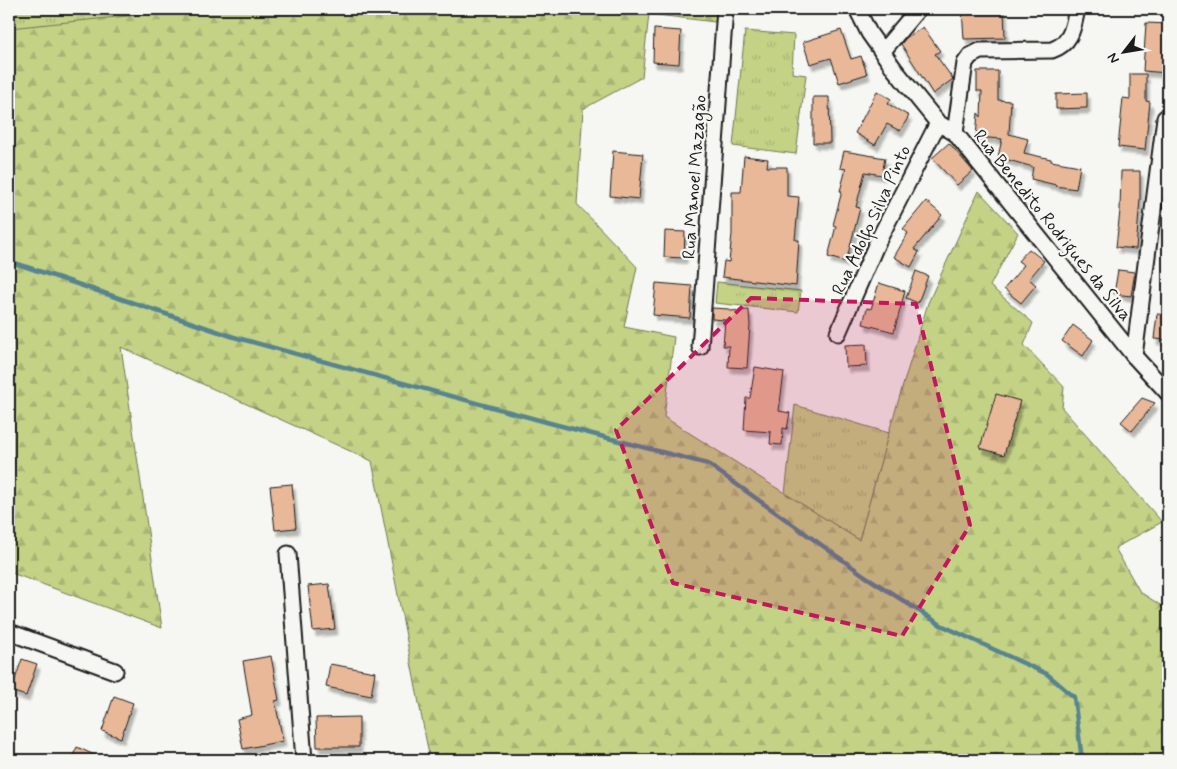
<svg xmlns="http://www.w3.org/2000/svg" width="1177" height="769" viewBox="0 0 1177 769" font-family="Mynerve,sans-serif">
	<defs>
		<pattern id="grass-tufts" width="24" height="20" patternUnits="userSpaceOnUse" patternTransform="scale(1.25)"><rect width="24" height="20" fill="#c4d286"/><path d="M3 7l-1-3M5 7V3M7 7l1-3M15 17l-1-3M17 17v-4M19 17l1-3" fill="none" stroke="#a8b473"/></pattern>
		<pattern id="forest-firs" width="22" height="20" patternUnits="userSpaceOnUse" patternTransform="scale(1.25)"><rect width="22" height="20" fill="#c4d286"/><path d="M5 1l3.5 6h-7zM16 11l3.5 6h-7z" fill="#a8b473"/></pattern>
		<filter id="shadow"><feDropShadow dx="3" dy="5.5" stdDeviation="1" flood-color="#0004"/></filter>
	</defs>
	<rect width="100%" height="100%" fill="#f6f6f2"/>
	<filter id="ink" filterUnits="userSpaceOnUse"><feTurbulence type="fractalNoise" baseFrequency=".02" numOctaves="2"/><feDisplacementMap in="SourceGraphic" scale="10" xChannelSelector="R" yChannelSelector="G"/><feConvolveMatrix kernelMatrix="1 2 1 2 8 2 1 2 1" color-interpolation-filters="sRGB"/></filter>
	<g filter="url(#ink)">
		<g fill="url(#grass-tufts)" stroke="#707751">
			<polygon points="9,9 169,9 166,12 11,29 9,28"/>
			<polygon points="745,31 794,35 792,73 806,75 796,154 733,146"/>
			<polygon points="717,282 801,291 798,312 715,303"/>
			<polygon points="795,405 889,433 859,540 785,494"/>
		</g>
		<polygon fill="url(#forest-firs)" stroke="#707751" points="169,9 717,9 715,22 649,14 642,77 583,109 577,204 637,267 624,327 674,337 664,417 859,540 890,428 928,303 979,191 1018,233 990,286 1033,323 1024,345 1064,387 1062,408 1162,522 1115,548 1140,592 1168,610 1168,760 430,760 372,461 121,347 162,628 9,572 9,28 166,12"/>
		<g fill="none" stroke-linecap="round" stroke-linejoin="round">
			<polyline stroke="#56848f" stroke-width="4.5" points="9,261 234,337 550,423 708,464 865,576 941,625 1047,674 1074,697 1081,752 1084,760"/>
		</g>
		<g fill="#e8b898" stroke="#1c1c1c" filter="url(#shadow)">
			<polygon points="962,9 1004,9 1005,38 964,39"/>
			<polygon points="1146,23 1168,24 1168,73 1143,71"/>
			<polygon points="923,27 940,51 935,54 953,79 933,94 901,44 906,38"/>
			<polygon points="654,29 681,31 679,64 653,62"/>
			<polygon points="841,30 851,59 861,56 867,74 839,83 831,58 810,64 803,42"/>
			<polygon points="977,71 998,71 998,100 1011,101 1009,134 1028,139 1024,153 1051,159 1051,161 1080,166 1076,189 1055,186 1056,185 1031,179 1033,167 998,157 1002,139 976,137 978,113 981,117 982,91 977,91"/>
			<polygon points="1130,74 1146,74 1146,101 1150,102 1145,150 1118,147 1123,98 1130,99"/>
			<polygon points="877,91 891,99 888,104 909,116 900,131 887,124 875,145 855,133"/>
			<polygon points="1087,93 1087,108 1056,109 1056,94"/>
			<polygon points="813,97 829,97 830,143 813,143"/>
			<polygon points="949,143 973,171 957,185 932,158"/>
			<polygon points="613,151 643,154 639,199 610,196"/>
			<polygon points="844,151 885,158 882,175 865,172 856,207 860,208 846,262 828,257 836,226 833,225 842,191 840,191 846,169 840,168"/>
			<polygon points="744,156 768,159 767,167 787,167 787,196 799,197 795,240 799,240 796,286 722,277 724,261 729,262 732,234 732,192 741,192"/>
			<polygon points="1121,171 1140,171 1140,199 1136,249 1116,247 1120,211"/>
			<polygon points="926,201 942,215 914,249 919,252 911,267 894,257 908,233 903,229"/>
			<polygon points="665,231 685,232 684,258 664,257"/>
			<polygon points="1029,249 1044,261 1029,279 1036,285 1021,303 1004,289 1024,265 1018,261"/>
			<polygon points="1118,270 1135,272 1131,296 1114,294"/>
			<polygon points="916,271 928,276 918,303 906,298"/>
			<polygon points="656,283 692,286 690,318 653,315"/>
			<polygon points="879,283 905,291 894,332 863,324 867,308 871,309"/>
			<polygon points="712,308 729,309 729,311 749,310 750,325 747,368 728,367 729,346 723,346 725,320 712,319"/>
			<polygon points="1157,314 1168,315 1168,340 1154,339"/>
			<polygon points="1073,325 1093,340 1083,356 1062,341"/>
			<polygon points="866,344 867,366 846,367 845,345"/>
			<polygon points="755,367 784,372 779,411 790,413 787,429 783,428 782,445 770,444 771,432 744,430 746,398 750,398"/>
			<polygon points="996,394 1020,401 1004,455 980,448"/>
			<polygon points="1142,398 1155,403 1132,431 1121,422"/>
			<polygon points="292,484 296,528 275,530 270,486"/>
			<polygon points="329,584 335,629 313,631 308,586"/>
			<polygon points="271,656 279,700 275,701 283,741 243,749 237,719 252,715 243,661"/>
			<polygon points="22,659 37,664 26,696 11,691"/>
			<polygon points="330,664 375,672 371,696 326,687"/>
			<polygon points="114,696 133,703 121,738 102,731"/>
			<polygon points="359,717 359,747 317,747 316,718"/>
			<polygon points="77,747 105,760 71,760"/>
		</g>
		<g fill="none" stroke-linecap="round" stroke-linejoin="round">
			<g stroke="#1c1c1c" stroke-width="19">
				<g id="minor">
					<polyline points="857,9 869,33 895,70 938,123 955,133 1134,356 1168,393"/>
					<polyline points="882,52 918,9"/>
					<path d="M955 133 965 63 970 56 980 51 1052 50C1072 43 1073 27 1077 9"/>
					<polyline points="838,333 877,243 938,123"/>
					<polyline points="700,347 725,9"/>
					<polyline points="1134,356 1165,118"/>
					<polyline points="288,554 304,760"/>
					<polyline points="9,632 115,671"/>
				</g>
			</g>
			<use href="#minor" stroke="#f6f6f2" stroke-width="15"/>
		</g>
	</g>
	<path fill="#c2185b" fill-opacity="0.2" stroke="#c2185b" stroke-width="4" stroke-dasharray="10 6" stroke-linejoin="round" d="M751 298 916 304 970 525 902 636 673 583 616 430Z"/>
	<g text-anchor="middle" stroke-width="4.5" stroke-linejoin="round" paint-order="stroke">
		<g font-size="18" fill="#1c1c1c" stroke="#f6f6f2">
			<text transform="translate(694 177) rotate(-86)" y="6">Rua Manoel Mazagão</text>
			<text transform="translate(871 220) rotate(-65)" y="6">Rua Adolfo Silva Pinto</text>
			<text transform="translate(1053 225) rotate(51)" y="6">Rua Benedito Rodrigues da Silva</text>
		</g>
	</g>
	<rect width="1177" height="769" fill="none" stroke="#f6f6f2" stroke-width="30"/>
	<rect x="15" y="15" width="1147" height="739" fill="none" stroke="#1c1c1c" stroke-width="2" filter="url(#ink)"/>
	<g transform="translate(1124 52) rotate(239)" stroke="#f6f6f2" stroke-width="4" paint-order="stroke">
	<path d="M0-4L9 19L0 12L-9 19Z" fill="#1c1c1c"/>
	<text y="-8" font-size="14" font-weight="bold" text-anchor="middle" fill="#1c1c1c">N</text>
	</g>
</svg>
